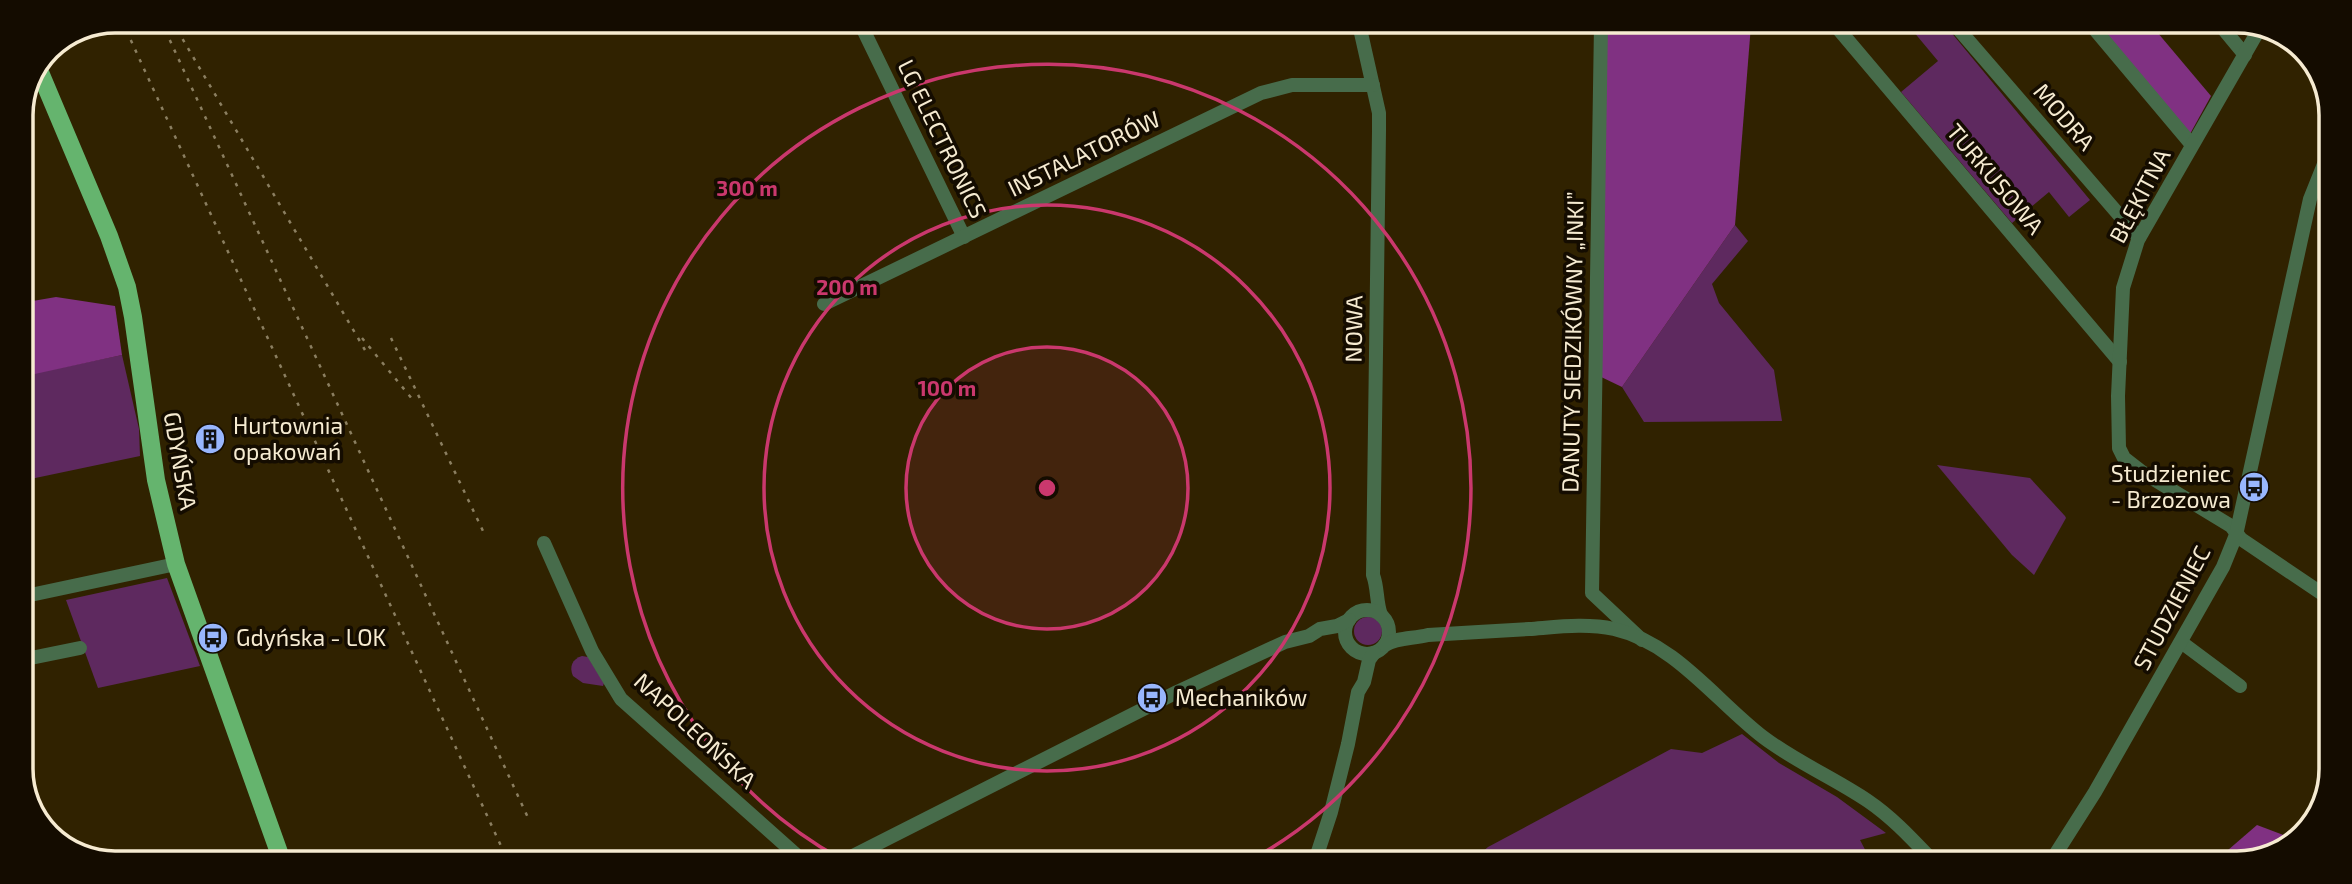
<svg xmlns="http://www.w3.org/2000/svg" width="2352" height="884" viewBox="0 0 2352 884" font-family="'Exo 2',sans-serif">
	<rect width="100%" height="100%" fill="#302200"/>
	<g fill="#5e295f">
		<polygon points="1908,25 1945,25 2090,200 2069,217 2049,192 2012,223 1901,92 1938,61"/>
		<polygon points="1735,225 1748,241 1712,284 1719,303 1774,370 1782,421 1644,422 1622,387"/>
		<polygon points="122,355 139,429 140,456 21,481 21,376"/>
		<polygon points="1937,465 2030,478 2065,516 2066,518 2034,575 2012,555"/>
		<polygon points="167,578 200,666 98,688 66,600"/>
		<circle cx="1368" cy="631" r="14"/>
		<path d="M582 656 588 657 604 683 603 686 583 683 573 676C569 667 572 659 582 656Z"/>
		<polygon points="1742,734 1779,763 1837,797 1886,833 1860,840 1871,861 1472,861 1488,847 1671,749 1702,753"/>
	</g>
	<g fill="#803182">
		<polygon points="1599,25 1751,25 1735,225 1622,387 1597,375"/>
		<polygon points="2100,26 2152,26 2211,96 2190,134"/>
		<polygon points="56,297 115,306 122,355 21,377 21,303"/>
		<polygon points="2257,825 2297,840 2294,844 2237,863 2213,863"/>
	</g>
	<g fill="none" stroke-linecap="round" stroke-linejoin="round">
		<g stroke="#476c4b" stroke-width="14">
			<polyline points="860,23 964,237"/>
			<path d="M1357 24 1361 33 1379 113V131L1373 575C1378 588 1376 602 1381 615"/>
			<polyline points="1601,25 1592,593 1642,640"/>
			<polyline points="1835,25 2120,362"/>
			<polyline points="1955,25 2139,238"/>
			<polyline points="2092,26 2192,145"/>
			<polyline points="2221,26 2245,55"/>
			<polyline points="2261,26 2138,240 2123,288 2118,396 2119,448 2124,458 2142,472 2231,526 2241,539 2327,597"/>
			<polyline points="824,304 1261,93 1292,85 1373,85"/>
			<polyline points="544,543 592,651 621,699 802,860"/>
			<polyline points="21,597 176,564"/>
			<circle cx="1367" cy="632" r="22"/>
			<polyline points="2181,642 2240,686"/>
			<path d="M1385 645C1398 637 1413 639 1428 635 1462 633 1495 631 1529 629 1557 627 1586 623 1614 629 1675 643 1716 701 1763 737 1796 762 1834 778 1868 801 1893 818 1913 840 1934 862"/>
			<polyline points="21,660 80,648"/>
			<polyline points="845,860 1177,692 1285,642 1309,636 1320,629 1337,626 1349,620"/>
			<polyline points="1315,861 1331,812 1348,744 1358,692 1364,682 1369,660 1374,653"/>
			<polyline points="2048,863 2055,855 2095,792 2223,567 2236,535 2310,199 2330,149"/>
		</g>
		<polyline stroke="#65b46e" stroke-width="18" points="39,70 109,236 127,287 133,317 156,480 176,564 281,858"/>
		<g stroke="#8b7f60" stroke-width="2.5" stroke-dasharray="3.5 7" stroke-linecap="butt">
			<polyline points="122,21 507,859"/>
			<polyline points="161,21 530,822"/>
			<polyline points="172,21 365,350"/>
			<polyline points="362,338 413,400"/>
			<polyline points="391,338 483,531"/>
		</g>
	</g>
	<circle cx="1047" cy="488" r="141" fill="#ca386d" fill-opacity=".12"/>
	<g fill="none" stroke="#ca386d" stroke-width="3.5">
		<circle cx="1047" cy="488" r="141"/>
		<circle cx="1047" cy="488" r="283"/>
		<path d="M841 859A424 424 0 1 1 1249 861"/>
	</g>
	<defs>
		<g id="building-disc" transform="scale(1.575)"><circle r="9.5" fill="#98b6fd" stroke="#140c00"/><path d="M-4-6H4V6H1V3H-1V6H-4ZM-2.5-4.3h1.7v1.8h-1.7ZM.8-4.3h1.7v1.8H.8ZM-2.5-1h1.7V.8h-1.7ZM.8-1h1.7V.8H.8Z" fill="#111"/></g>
		<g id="bus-disc" transform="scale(1.575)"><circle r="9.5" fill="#98b6fd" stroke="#140c00"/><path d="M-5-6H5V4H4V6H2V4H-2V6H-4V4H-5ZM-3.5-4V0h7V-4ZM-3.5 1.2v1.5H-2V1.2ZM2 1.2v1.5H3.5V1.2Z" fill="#111"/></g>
	</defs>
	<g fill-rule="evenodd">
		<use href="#building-disc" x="210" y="439"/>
		<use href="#bus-disc" x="2254" y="487"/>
		<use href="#bus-disc" x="213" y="638"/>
		<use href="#bus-disc" x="1152" y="698"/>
	</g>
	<g text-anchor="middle" stroke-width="7" stroke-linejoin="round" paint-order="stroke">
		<g font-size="23" fill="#f6ebd1" stroke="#140c00">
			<text transform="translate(2064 117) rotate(49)" y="8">MODRA</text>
			<text transform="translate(942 139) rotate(64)" y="8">LG ELECTRONICS</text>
			<text transform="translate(1084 154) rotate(-26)" y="8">INSTALATORÓW</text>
			<text transform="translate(1995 179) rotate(50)" y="8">TURKUSOWA</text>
			<text transform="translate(2140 196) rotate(-62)" y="8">BŁĘKITNA</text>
			<text transform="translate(1354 329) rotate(-89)" y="8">NOWA</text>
			<text transform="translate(1573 342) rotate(-89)" y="8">DANUTY SIEDZIKÓWNY „INKI”</text>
			<text transform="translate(180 461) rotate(80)" y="8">GDYŃSKA</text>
			<text transform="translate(2172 608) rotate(-62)" y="8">STUDZIENIEC</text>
			<text transform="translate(695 731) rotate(43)" y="8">NAPOLEOŃSKA</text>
		</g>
		<g font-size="23" fill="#f6ebd1" stroke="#140c00" text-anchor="start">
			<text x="233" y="434">Hurtownia<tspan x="233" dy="26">opakowań</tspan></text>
			<text x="2231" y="482" text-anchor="end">Studzieniec<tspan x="2231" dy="26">- Brzozowa</tspan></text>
			<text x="236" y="646">Gdyńska - LOK</text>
			<text x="1175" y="706">Mechaników</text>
		</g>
	</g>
	<path d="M0 0H2352V884H0ZM115 33H2237A82 82 0 0 1 2319 115V769A82 82 0 0 1 2237 851H115A82 82 0 0 1 33 769V115A82 82 0 0 1 115 33Z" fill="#140c00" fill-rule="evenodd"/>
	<path fill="none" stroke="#f6ebd1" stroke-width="3.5" d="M115 33H2237A82 82 0 0 1 2319 115V769A82 82 0 0 1 2237 851H115A82 82 0 0 1 33 769V115A82 82 0 0 1 115 33Z"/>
	<circle cx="1047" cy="488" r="10" fill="#ca386d" stroke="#140c00" stroke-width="3.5"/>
	<g font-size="21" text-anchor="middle" font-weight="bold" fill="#ca386d" stroke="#140c00" stroke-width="7" stroke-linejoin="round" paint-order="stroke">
		<text x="747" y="196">300 m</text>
		<text x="847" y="295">200 m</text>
		<text x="947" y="396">100 m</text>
	</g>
</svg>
